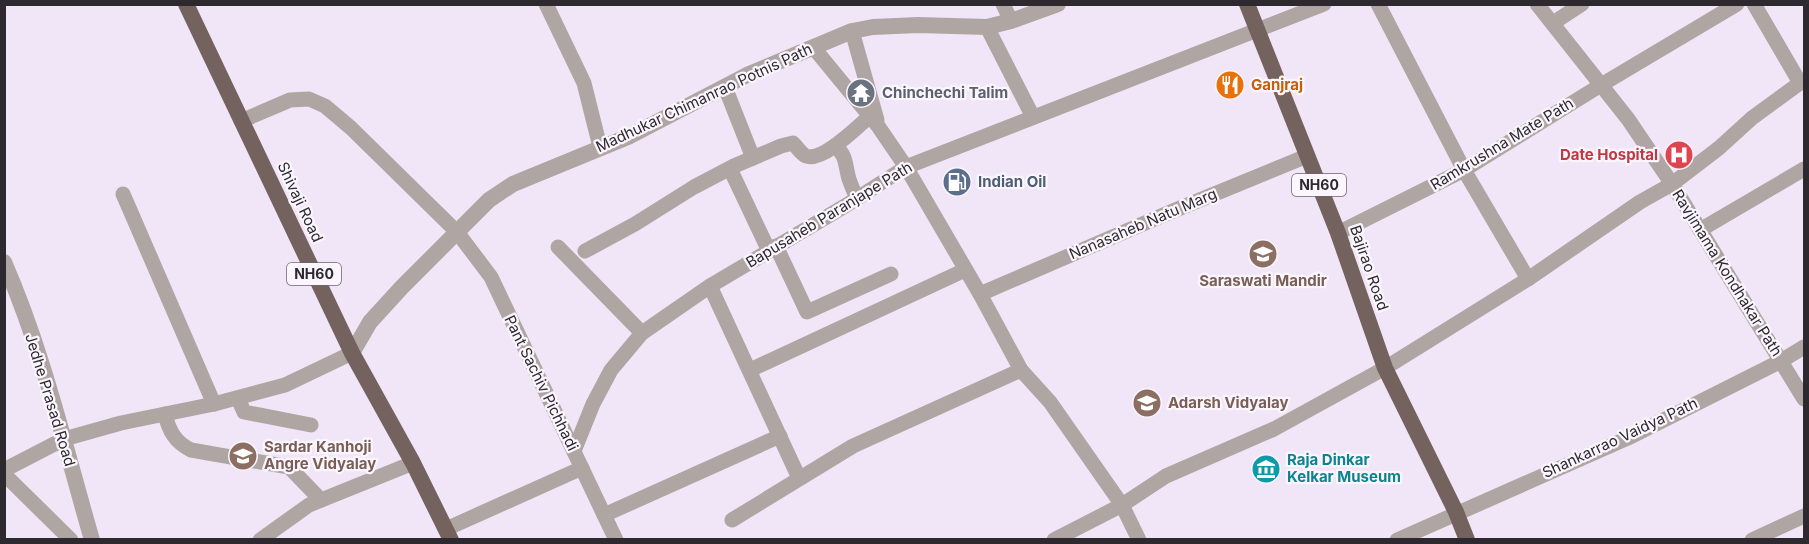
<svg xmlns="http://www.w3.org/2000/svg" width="1809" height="544" viewBox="0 0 1809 544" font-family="Inter,sans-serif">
	<rect width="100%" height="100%" fill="#f1e6f7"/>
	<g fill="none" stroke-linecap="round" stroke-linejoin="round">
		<g stroke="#afa6a3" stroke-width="15">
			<polyline points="546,4 584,83 600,147"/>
			<polyline points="1003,4 1011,21"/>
			<polyline points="1378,4 1464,170 1528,279"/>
			<polyline points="1537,4 1628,119 1672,184 1804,399"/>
			<polyline points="1754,4 1800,83"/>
			<polyline points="1553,23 1582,4"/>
			<polyline points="987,27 1033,117"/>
			<polyline points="852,31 877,120"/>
			<polyline points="813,47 878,126 906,167 980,294 1021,370 1050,402 1122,505 1139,540"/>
			<polyline points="725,87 753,158"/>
			<polyline points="241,121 290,100 309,99 325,106 351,128 457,232 491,277 616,540"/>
			<path d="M835 146C847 155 845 166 849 179 851 185 854 192 857 198"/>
			<polyline points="733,175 769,251"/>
			<polyline points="123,194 214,404"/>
			<polyline points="1700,230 1804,169"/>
			<polyline points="1338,233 1464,170 1601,85 1737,4"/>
			<polyline points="776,246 807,312 891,274"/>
			<polyline points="558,247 642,333"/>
			<path d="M585 251 635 224 694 187 734 166 781 146 793 143C797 147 801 154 806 156 823 162 857 127 870 116"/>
			<polyline points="710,286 799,478"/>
			<polyline points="980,294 1173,211 1307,156"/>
			<polyline points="750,370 965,270"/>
			<polyline points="238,398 244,412 311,425"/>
			<path d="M165 414C169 431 175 442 191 450L289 467 321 500"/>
			<polyline points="574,451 593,404 611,370 642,333 710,286 845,206 906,167 1324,4"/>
			<polyline points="4,470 64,439 121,423 214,404 285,385 352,353"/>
			<polyline points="4,474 71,540"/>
			<polyline points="604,515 780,436"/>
			<polyline points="732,520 853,446 1021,370"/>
			<polyline points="446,529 582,468"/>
			<polyline points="260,540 309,505 413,463"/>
			<polyline points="1054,540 1122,505 1166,476 1274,429 1385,368 1528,279 1640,202 1672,184 1719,148 1752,118 1804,80"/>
			<polyline points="1397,540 1628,438 1781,361 1804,347"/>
			<polyline points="1752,540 1804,516"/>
		</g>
		<g stroke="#afa6a3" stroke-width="16">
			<path d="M4 262C43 351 65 447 92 540"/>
			<polyline points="352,353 370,322 402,287 489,200 513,184 630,136 747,75 852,31 873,27 918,25 987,27 1011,21 1058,4"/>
		</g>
		<g stroke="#74625e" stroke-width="16">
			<polyline points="186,4 352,353 413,463 451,540"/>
			<polyline points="1247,4 1338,233 1385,368 1456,512 1467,540"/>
		</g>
	</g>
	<defs>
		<g id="restaurant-disc" transform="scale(1.5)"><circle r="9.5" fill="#e8710a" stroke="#fbf6fd"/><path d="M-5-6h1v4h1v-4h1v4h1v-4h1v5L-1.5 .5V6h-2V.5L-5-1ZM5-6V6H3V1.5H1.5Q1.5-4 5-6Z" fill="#fff"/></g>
		<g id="temple-disc" transform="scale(1.5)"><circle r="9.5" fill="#6b7280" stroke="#fbf6fd"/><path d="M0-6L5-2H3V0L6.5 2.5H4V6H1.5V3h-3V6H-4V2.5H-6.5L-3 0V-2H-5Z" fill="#fff"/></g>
		<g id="hospital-disc" transform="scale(1.5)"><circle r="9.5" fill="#e0444e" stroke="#fbf6fd"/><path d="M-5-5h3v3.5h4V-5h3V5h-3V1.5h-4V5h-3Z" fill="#fff"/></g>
		<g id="fuel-disc" transform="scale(1.5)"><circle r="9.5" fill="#5c6f8a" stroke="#fbf6fd"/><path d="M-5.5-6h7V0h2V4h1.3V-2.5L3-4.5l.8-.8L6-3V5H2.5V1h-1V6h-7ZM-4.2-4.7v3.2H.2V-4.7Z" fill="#fff"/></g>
		<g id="school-disc" transform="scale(1.5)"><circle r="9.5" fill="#8d6e63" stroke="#fbf6fd"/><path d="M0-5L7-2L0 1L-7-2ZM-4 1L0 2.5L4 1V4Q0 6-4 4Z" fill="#fff"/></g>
		<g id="museum-disc" transform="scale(1.5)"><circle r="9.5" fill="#0f9aa8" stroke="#fbf6fd"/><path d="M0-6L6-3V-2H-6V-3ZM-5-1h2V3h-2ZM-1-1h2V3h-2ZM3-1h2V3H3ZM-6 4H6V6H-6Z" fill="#fff"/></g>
	</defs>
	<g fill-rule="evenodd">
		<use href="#restaurant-disc" x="1230" y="85"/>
		<use href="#temple-disc" x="861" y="93"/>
		<use href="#hospital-disc" x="1679" y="155"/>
		<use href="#fuel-disc" x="957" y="182"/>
		<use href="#school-disc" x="1263" y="254"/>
		<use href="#school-disc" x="1147" y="403"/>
		<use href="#school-disc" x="243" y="456"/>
		<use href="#museum-disc" x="1266" y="469"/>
	</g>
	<g text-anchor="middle" stroke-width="4.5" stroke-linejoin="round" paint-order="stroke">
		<g fill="#fbf6fd" stroke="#6b666d" stroke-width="1.5">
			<rect x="1292" y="174" width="54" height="22" rx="4.5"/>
			<rect x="287" y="263" width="54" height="22" rx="4.5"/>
		</g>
		<g font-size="14" font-weight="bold" fill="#2d292f">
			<text x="1319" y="190">NH60</text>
			<text x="314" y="279">NH60</text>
		</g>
		<g font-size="15" font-weight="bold" fill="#c56008" stroke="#fbf6fd" text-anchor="start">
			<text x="1251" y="90">Ganjraj</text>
		</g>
		<g font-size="15" font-weight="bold" fill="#5b616d" stroke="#fbf6fd" text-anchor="start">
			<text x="882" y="98">Chinchechi Talim</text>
		</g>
		<g font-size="15" fill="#2d292f" stroke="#fbf6fd">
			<text transform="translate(704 98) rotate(-25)" y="5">Madhukar Chimanrao Potnis Path</text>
			<text transform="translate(1502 144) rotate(-31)" y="5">Ramkrushna Mate Path</text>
			<text transform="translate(300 202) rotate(65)" y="5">Shivaji Road</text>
			<text transform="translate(829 215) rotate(-31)" y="5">Bapusaheb Paranjape Path</text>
			<text transform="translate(1143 224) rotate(-23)" y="5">Nanasaheb Natu Marg</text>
			<text transform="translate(1369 268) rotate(71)" y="5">Bajirao Road</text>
			<text transform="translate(1727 273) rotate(58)" y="5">Ravjimama Kondhakar Path</text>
			<text transform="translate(541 383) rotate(64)" y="5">Pant Sachiv Pichhadi</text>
			<text transform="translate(50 400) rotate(73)" y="5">Jedhe Prasad Road</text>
			<text transform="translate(1620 438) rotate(-25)" y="5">Shankarrao Vaidya Path</text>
		</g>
		<g font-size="15" font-weight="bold" fill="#be3a42" stroke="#fbf6fd" text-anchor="end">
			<text x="1658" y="160">Date Hospital</text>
		</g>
		<g font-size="15" font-weight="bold" fill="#4e5e75" stroke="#fbf6fd" text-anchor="start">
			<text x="978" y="187">Indian Oil</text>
		</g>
		<g font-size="15" font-weight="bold" fill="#785e54" stroke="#fbf6fd" text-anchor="start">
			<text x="1263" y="286" text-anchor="middle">Saraswati Mandir</text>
			<text x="1168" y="408">Adarsh Vidyalay</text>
			<text x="264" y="452">Sardar Kanhoji<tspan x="264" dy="17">Angre Vidyalay</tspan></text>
		</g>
		<g font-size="15" font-weight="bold" fill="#0d838f" stroke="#fbf6fd" text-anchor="start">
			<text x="1287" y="465">Raja Dinkar<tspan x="1287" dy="17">Kelkar Museum</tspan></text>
		</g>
	</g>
	<rect width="1809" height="544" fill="none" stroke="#2d292f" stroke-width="12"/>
</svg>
